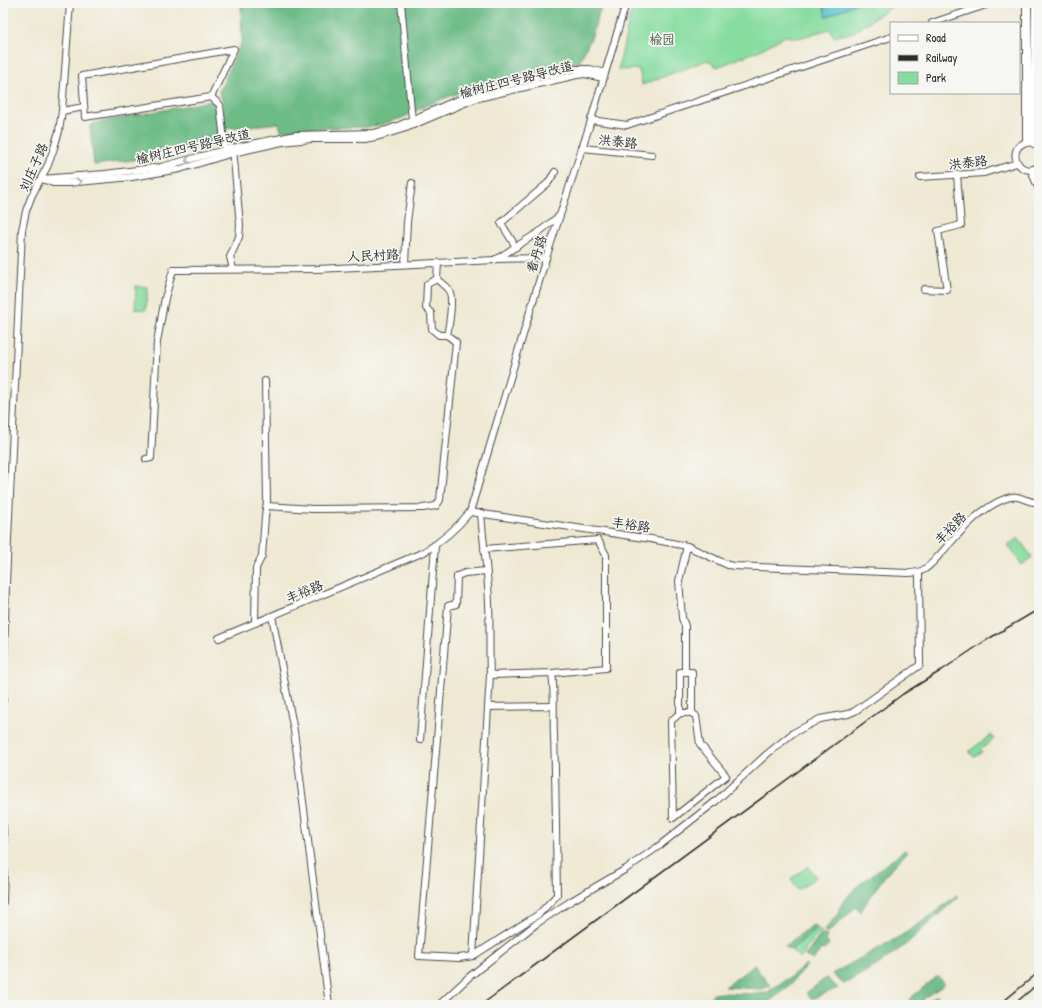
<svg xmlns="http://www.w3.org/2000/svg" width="1042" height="1008" viewBox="0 0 1042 1008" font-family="'Patrick Hand','LXGW WenKai TC',sans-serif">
	<rect width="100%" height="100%" fill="#f6f6f2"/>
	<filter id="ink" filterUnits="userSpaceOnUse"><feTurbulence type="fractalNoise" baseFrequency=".025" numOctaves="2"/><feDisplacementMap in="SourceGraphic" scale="8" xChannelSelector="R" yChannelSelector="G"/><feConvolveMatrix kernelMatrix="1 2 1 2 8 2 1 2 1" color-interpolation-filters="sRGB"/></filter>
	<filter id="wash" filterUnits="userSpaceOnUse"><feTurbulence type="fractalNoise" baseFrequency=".012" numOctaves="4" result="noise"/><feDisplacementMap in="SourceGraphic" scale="16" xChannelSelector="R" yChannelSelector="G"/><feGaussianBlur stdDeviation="0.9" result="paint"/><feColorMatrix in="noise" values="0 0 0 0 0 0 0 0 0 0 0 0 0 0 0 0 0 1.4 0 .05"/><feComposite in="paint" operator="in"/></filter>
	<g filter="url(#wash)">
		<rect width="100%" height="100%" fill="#efe9d3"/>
		<g fill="#87dda0" stroke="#598466">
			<polygon points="633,3 897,3 854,32 834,37 830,29 798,38 785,36 758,51 717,67 707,60 642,85 639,69 618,70"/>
			<polygon points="136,286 148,287 146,310 135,309"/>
			<polygon points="1018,538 1032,557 1022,565 1008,545"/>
			<polygon points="991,735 994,739 980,750 982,752 974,757 969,751"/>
			<polygon points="808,866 816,877 798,890 791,879"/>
			<polygon points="817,928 821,931 807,947 802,957 799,958 796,954 791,950"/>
		</g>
		<g fill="#6dbc86" stroke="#4c7458">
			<polygon points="241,3 602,3 592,36 579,63 501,80 463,91 427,105 402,118 379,125 368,127 317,128 281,131 279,123 225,129 222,99 219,92 242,41"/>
			<polygon points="211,101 217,107 219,146 155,150 149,158 94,165 90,126 95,123"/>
			<polygon points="905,850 907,852 884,877 860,912 856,907 828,933 824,931 837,915 841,905 856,887"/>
			<polygon points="957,895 958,897 904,946 876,966 844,984 832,974 904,934 925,920"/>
			<polygon points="813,925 817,928 791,950 785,946"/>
			<polygon points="822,933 827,936 826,940 829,944 824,950 821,949 813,960 805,956"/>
			<polygon points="806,964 807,965 789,986 765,1005 699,1005 714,994 720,993 755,994 766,993 790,977"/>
			<polygon points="754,965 770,986 761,989 725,987"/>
			<polygon points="938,976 944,985 923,999 924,1004 937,996 941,1001 937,1005 904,1005 914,995"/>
			<polygon points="826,978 838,988 811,999 806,993"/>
		</g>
		<polygon fill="#54c1cc" stroke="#40767c" points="823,3 857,3 826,17"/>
	</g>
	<g filter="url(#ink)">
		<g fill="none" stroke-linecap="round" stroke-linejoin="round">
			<g stroke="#484844" stroke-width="8">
				<g id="minor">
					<polyline points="401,3 412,120"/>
					<polyline points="932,23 992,3"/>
					<polyline points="211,97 234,49 82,76 85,117 211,97 220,105 225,150"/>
					<polyline points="62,111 84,107"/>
					<polyline points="591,120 627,125 891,37"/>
					<path d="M1039 146C1034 142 1030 141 1024 143 1005 151 1021 180 1039 166"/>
					<polyline points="582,148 652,155"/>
					<polyline points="233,149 240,225 239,237 230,257 233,269"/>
					<polyline points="1031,170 1039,190"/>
					<polyline points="920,177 984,173 1017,163"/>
					<polyline points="41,179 105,174 161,167 232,148 296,135 373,133 387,130 400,125 455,101 486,90 575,69 590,69 605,73"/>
					<polyline points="42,179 53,183 67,183 132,177 180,169 233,153 282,142 311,139 365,139 380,136 406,128 474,99 577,75 585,74 603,78"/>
					<polyline points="516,247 501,223 548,183 555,172"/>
					<polyline points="496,259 546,258"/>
					<polyline points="405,264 407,222 412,183"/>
					<polyline points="437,279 427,284 426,308 431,313 432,329 439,335 447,335"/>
					<polyline points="924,289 947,290 938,231 961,225 957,175"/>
					<polyline points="146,459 151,458 157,342 165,298 173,270 317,269 495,260 539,232 559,216"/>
					<path d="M267 506 313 509 423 508 436 506 440 500 456 342 447 335C449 327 453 300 450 293 448 287 441 284 437 279L438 263"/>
					<path d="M470 512 651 539 687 546 728 565 734 566 908 573C914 573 919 572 923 570 931 566 937 557 943 551 961 531 981 507 1007 498 1020 493 1027 504 1039 502"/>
					<path d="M481 513C483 543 488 573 489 603 490 627 489 651 490 675L552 673 606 668V555L598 540 484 549"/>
					<polyline points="272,616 294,731 329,1005"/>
					<polyline points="255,623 256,568 262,556 265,517 267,501 265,381"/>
					<path d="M219 638 424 552C442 541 457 528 470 512L546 258 589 127 626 3"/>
					<polyline points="685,672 692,672 692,713 680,713 680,672 685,672 685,626 682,618 679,581 687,546"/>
					<polyline points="490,675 488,707 553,706"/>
					<polyline points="3,700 6,583 22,230 26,211 32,195 48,165 54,148 59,131 62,111 70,3"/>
					<path d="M488 707 473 956 539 914 557 895C556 842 556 790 554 737 553 716 555 694 552 673"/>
					<polyline points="680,713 671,721 673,818 726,776 700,744 696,716 692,713"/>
					<polyline points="420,740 435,546"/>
					<polyline points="3,826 4,865 3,902"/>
					<polyline points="473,956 459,958 419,956 448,606 456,604 457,576 465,573 486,571"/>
					<polyline points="439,1005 469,977 536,924 571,901 626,869 659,846 716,801 767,754 793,733 820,719 848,714 855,711 920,665 919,572"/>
				</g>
			</g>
			<g stroke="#484844" stroke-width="10">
				<g id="major">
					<polyline points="1027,142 1027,3"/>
					<polyline points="1034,143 1036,3"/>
				</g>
			</g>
			<use href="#minor" stroke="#fff" stroke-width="6"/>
			<use href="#major" stroke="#fff" stroke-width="8"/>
			<g stroke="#2b2b2b" stroke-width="1.5">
				<polyline points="481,1005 903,694 942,670 985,641 1039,609"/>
				<polyline points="999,1005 1039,972"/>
				<polyline points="1013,1005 1039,983"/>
			</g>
		</g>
		<defs><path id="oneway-chevron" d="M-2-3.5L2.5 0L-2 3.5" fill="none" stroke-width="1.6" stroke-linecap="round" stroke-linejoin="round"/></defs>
		<g stroke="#a0a0a0">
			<use href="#oneway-chevron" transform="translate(188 160) rotate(165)"/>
			<use href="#oneway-chevron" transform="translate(79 182) rotate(-5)"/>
		</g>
	</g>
	<g text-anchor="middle" stroke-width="3.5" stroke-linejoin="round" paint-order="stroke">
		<g font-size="13" fill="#425848" stroke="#f6f6f2">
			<text x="662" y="44">榆园</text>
		</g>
		<g font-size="13" fill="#2b2b2b" stroke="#f6f6f2">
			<text transform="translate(516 79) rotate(-14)" y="5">榆树庄四号路导改道</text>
			<text transform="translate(618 141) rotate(6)" y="5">洪泰路</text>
			<text transform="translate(193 146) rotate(-13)" y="5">榆树庄四号路导改道</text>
			<text transform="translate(968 162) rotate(-7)" y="5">洪泰路</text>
			<text transform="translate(33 167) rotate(-66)" y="5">刘庄子路</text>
			<text transform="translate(536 254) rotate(-73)" y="5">看丹路</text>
			<text transform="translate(373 255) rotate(-3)" y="5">人民村路</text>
			<text transform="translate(631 524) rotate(9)" y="5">丰裕路</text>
			<text transform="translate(950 528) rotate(-46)" y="5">丰裕路</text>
			<text transform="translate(304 591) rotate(-22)" y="5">丰裕路</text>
		</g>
	</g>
	<rect width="1042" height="1008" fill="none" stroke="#f6f6f2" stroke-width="16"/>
	<rect x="890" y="22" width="130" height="72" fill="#f6f6f2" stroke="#a5a5a2"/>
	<rect x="898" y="35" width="20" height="6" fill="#ffffff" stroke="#a5a5a2"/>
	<text x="926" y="42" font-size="12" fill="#2b2b2b">Road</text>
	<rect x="898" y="55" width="20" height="6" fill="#2b2b2b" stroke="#a5a5a2"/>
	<text x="926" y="62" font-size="12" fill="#2b2b2b">Railway</text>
	<rect x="898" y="72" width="20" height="12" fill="#87dda0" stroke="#a5a5a2"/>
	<text x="926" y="82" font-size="12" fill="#2b2b2b">Park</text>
</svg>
